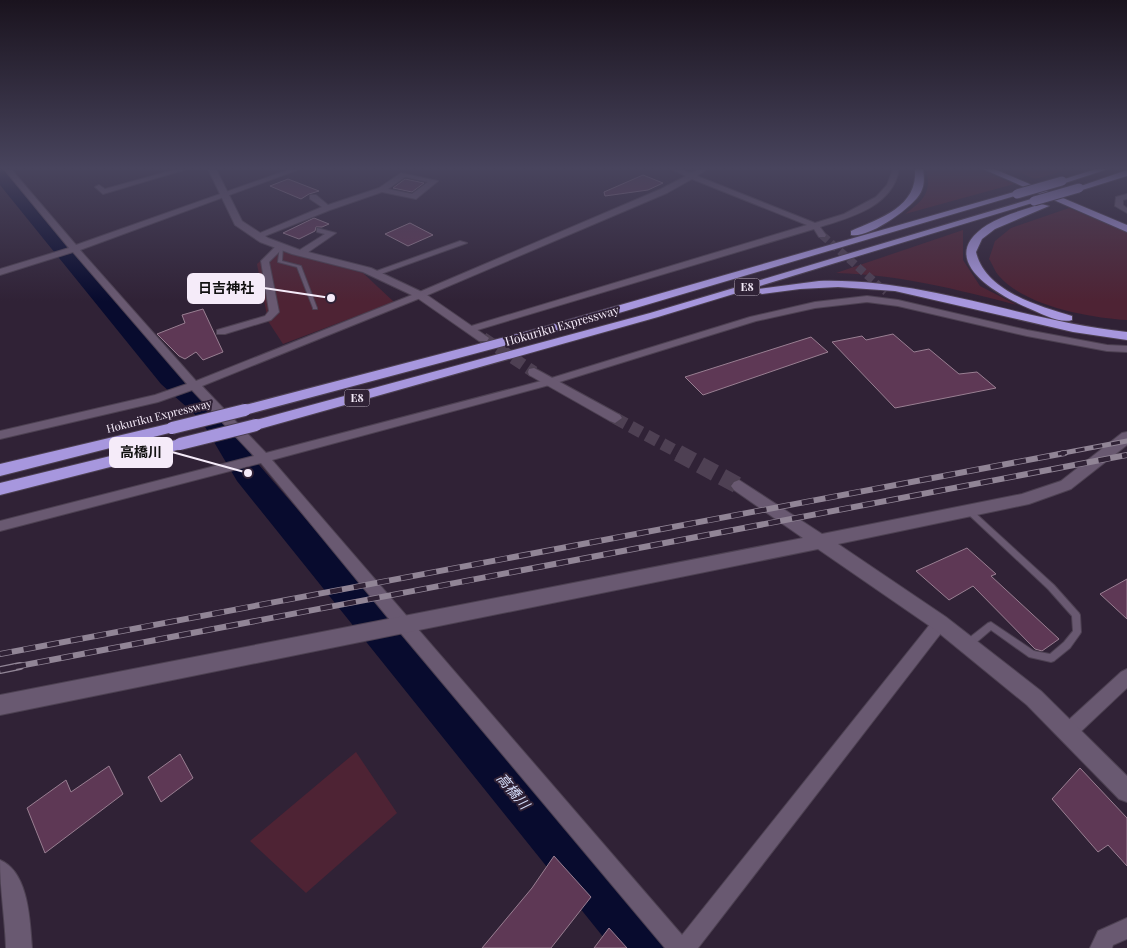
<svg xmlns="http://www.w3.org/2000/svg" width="1127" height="948" viewBox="0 0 1127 948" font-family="'Playfair Display','Noto Sans JP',serif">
	<rect width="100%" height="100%" fill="#302236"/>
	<g fill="#4e2334">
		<path d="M926 169H979L1014 184 905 214C924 200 932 192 926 169Z"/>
		<polygon points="1011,169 1070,169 1035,179"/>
		<path d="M1069 208 1127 232V320C1090 318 1025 306 999 276 995 272 993 265 989 259L995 241 1011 228Z"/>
		<path d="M963 230V260L980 286 1017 305C955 289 901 275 836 273Z"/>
		<polygon points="273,249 363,273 394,302 283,344 268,321 257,264"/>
		<polygon points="356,752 397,813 306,893 250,841"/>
	</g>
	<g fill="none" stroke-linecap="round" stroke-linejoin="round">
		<polygon fill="#080b2e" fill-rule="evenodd" points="0,169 6,170 179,372 221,407 259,465 662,930 669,948 612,948 237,481 201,420 161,384 0,185"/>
	</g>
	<g fill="#5e3855" stroke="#997f92">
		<polygon points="643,175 663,183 648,190 605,196 604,192"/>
		<polygon points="288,179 319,191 309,194 301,199 270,186"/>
		<polygon points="405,179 424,183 412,192 393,188"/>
		<polygon points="314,218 329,224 322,227 316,227 315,231 299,239 283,233"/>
		<polygon points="410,223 433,235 408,246 385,234"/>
		<polygon points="203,309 223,352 203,360 196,352 185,359 179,356 157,334 185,323 182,315"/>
		<polygon points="893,334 914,352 929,349 959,374 977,372 996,388 895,408 832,342 862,336 866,340"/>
		<polygon points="811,337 828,352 703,395 685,377"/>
		<polygon points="967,548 996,574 991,576 1059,639 1042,651 1035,649 973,586 949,600 916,571"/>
		<polygon points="1127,579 1127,619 1100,594"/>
		<polygon points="180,754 193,778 161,802 148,777"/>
		<polygon points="109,766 123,794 45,853 27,808 66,780 71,792"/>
		<polygon points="1080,768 1127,818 1127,866 1108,845 1098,852 1052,799"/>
		<polygon points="554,856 591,897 551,948 482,948 532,888"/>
		<polygon points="609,928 627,948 594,948"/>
	</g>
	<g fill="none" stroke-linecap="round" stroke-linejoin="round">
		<polyline stroke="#4e4053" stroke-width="8" stroke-dasharray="8 4" stroke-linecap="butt" points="822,235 886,292"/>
		<g stroke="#4e4053" stroke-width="12" stroke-dasharray="12 6" stroke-linecap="butt">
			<polyline points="483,338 534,372"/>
			<polyline points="615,418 681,454"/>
		</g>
		<polyline stroke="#4e4053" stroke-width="17" stroke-dasharray="17 8" stroke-linecap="butt" points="678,453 739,486"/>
		<g stroke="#4d4152" stroke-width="2">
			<g id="service">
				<polygon points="280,245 283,246 282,261 301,266 317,308 317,309 313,309 313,308 297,267 278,262"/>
				<polygon points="970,509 972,510 1054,585 1079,613 1080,615 1081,632 1080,634 1070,648 1054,661 1051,662 1029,657 991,630 971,647 968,648 965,647 964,644 965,641 988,623 991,622 1034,651 1050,654 1064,642 1073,631 1072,616 1048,589 968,514 967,512 968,510"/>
			</g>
		</g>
		<g stroke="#4d4152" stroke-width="2">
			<g id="minor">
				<path d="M4 169H11L76 245 291 169H300L80 250 196 381 417 293 661 189 686 176 671 169H680L691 173 699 169H707L697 176 815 223 844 214 876 197 887 185 893 169H899C893 206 852 217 820 227L826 235 825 237H819L814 229 474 331 471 332 466 329 468 327 807 225 692 179 667 193 423 297 202 386 266 453 545 380 750 317 815 302 867 296 898 300 1027 330 1107 345 1127 346V352L1107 351 1027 336 898 306 867 302 815 308 756 321 553 384 272 460 682 935 935 618 940 616 945 618 948 623 945 628 698 948H665L399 631 261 463 0 531V521L254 456 192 390 158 402 0 439V431L155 395 187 384 73 252 0 275V269L69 248Z"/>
				<polygon points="177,169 187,169 103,194 95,187 99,185 105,189"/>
				<path d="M401 173 438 181 416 199 382 192 330 210 260 238 253 236 322 207 310 199V195H316L328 205 379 188ZM405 177 428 182 412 194 388 189Z"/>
				<polygon points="1127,194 1127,199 1123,200 1123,205 1127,208 1127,213 1115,206 1116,197"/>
				<polygon points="317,228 336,233 304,255 298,255 298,251 325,234 317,232"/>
				<polygon points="460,241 467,243 378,275 371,273"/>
				<polygon points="278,244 285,246 269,262 279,312 271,320 225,334 217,334 217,330 265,316 269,311 261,261"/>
				<polygon points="1127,669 1127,688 1074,738 1068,741 1062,738 1059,732 1062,726 1121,672"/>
				<polygon points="1127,918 1127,939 1113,945 1112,948 1090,948 1098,931"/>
			</g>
		</g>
		<g stroke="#4d4152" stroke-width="2">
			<g id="tertiary">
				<polygon points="208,169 216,169 242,221 268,238 300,250 371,268 424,293 489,338 487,341 479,341 416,297 363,272 292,254 260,242 235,225"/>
				<polygon points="534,368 620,415 622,418 615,423 610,421 529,375 528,372 529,369"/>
				<polygon points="1127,432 1127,445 1071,489 1029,504 838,544 946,617 1041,691 1127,776 1127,802 1119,799 1027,705 934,629 818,549 0,715 0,695 803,538 734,490 731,486 734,482 739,480 822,534 1022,494 1061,481 1122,433"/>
				<path d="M0 860C29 872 30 922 32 948H6C5 918 0 890 0 860Z"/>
			</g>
		</g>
		<g stroke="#4d4152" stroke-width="2">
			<g id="motorway">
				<path d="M915 169H923C924 177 925 184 921 192 914 207 868 239 851 235V231C880 218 918 207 915 169Z"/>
				<polygon points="983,169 994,169 1127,225 1127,232"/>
				<polygon points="1096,169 1108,169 1062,184 1058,181"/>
				<polygon points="1127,170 1127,176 1079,191 1075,188"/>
				<polygon points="1014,192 1021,194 548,334 245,415 238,410 245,405 540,328"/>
				<polygon points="1031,199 1039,201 658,317 256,430 249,425 256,420 650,313"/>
				<path d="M1041 204 1049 206 995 229 982 239 976 252C985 291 1038 306 1072 316V320C1060 324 1040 313 1028 308 996 294 934 259 987 225 1003 215 1023 210 1041 204Z"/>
				<path d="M819 281C925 278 1023 321 1127 332V340L1073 332 895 291 838 287 800 289 762 294 756 291 758 289Z"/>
				<polygon points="172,423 177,425 179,428 177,431 0,476 0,464"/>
				<polygon points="180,439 185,440 187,444 185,448 0,495 0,483"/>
			</g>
		</g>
		<use href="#service" fill="#695971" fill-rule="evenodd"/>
		<use href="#minor" fill="#695971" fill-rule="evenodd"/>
		<use href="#tertiary" fill="#695971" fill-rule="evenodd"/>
		<use href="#motorway" fill="#a797de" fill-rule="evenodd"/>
		<g stroke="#918596" stroke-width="5">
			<polyline id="rail-far2" points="1058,454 1127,441"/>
		</g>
		<g stroke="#918596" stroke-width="6">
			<g id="rail-far1">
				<polyline points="0,654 1065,453"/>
				<polyline points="14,667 1127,455"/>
			</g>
		</g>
		<g stroke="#918596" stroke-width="8">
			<polyline id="rail" points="0,670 20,666"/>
		</g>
		<use href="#rail-far2" stroke="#302236" stroke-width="3" stroke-dasharray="9" stroke-linecap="butt"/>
		<use href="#rail-far1" stroke="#302236" stroke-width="4.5" stroke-dasharray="12" stroke-linecap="butt"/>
		<use href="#rail" stroke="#302236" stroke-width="5.5" stroke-dasharray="16" stroke-linecap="butt"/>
		<g stroke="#4d4152" stroke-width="11" stroke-linecap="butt">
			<g id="motorway-bridge-far1">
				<polyline points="1017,194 1062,181"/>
				<polyline points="1034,201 1079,188"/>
			</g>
		</g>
		<g stroke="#4d4152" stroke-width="14" stroke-linecap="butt">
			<g id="motorway-bridge">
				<polyline points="172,428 245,410"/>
				<polyline points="180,444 256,425"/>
			</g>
		</g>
		<use href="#motorway-bridge-far1" stroke="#a797de" stroke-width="9"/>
		<use href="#motorway-bridge" stroke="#a797de" stroke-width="12"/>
	</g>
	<linearGradient id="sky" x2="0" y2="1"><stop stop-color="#1a131e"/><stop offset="0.56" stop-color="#48445d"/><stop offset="1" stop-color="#48445d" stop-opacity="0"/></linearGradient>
	<rect width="1127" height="301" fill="url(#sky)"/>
	<g text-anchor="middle" stroke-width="4" stroke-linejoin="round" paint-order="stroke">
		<g fill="#302236" stroke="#baafbe" stroke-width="1">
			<rect x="734.5" y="278.5" width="25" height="17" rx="4"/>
			<rect x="344.5" y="389.5" width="25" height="17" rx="4"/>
		</g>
		<g font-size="11" font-weight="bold" fill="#f5ebf9">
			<text x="747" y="291">E8</text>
			<text x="357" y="402">E8</text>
		</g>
		<g font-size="11" fill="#f5ebf9" stroke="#302236">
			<text transform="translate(159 416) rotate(-14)" y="4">Hokuriku Expressway</text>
		</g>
		<g font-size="12" fill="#f5ebf9" stroke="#302236">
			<text transform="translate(562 326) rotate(-16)" y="4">Hokuriku Expressway</text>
		</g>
		<g font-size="14" font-style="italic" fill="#d8e0fd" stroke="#302236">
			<text transform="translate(513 791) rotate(50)" y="5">高橋川</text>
		</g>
	</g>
	<path fill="none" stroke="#f5ebf9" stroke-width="2" d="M331 298L264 288M248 473L172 452"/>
	<g fill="#f5ebf9" stroke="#302236" stroke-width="2">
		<circle cx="331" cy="298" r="5"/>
		<circle cx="248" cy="473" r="5"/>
	</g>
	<g fill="#f5ebf9" stroke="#f5ebf9" stroke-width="2">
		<rect x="188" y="274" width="76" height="29" rx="5"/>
		<rect x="110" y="438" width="62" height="29" rx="5"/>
	</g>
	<g font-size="14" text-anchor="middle" font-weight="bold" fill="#111">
		<text x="226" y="293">日吉神社</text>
		<text x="141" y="457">高橋川</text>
	</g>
</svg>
